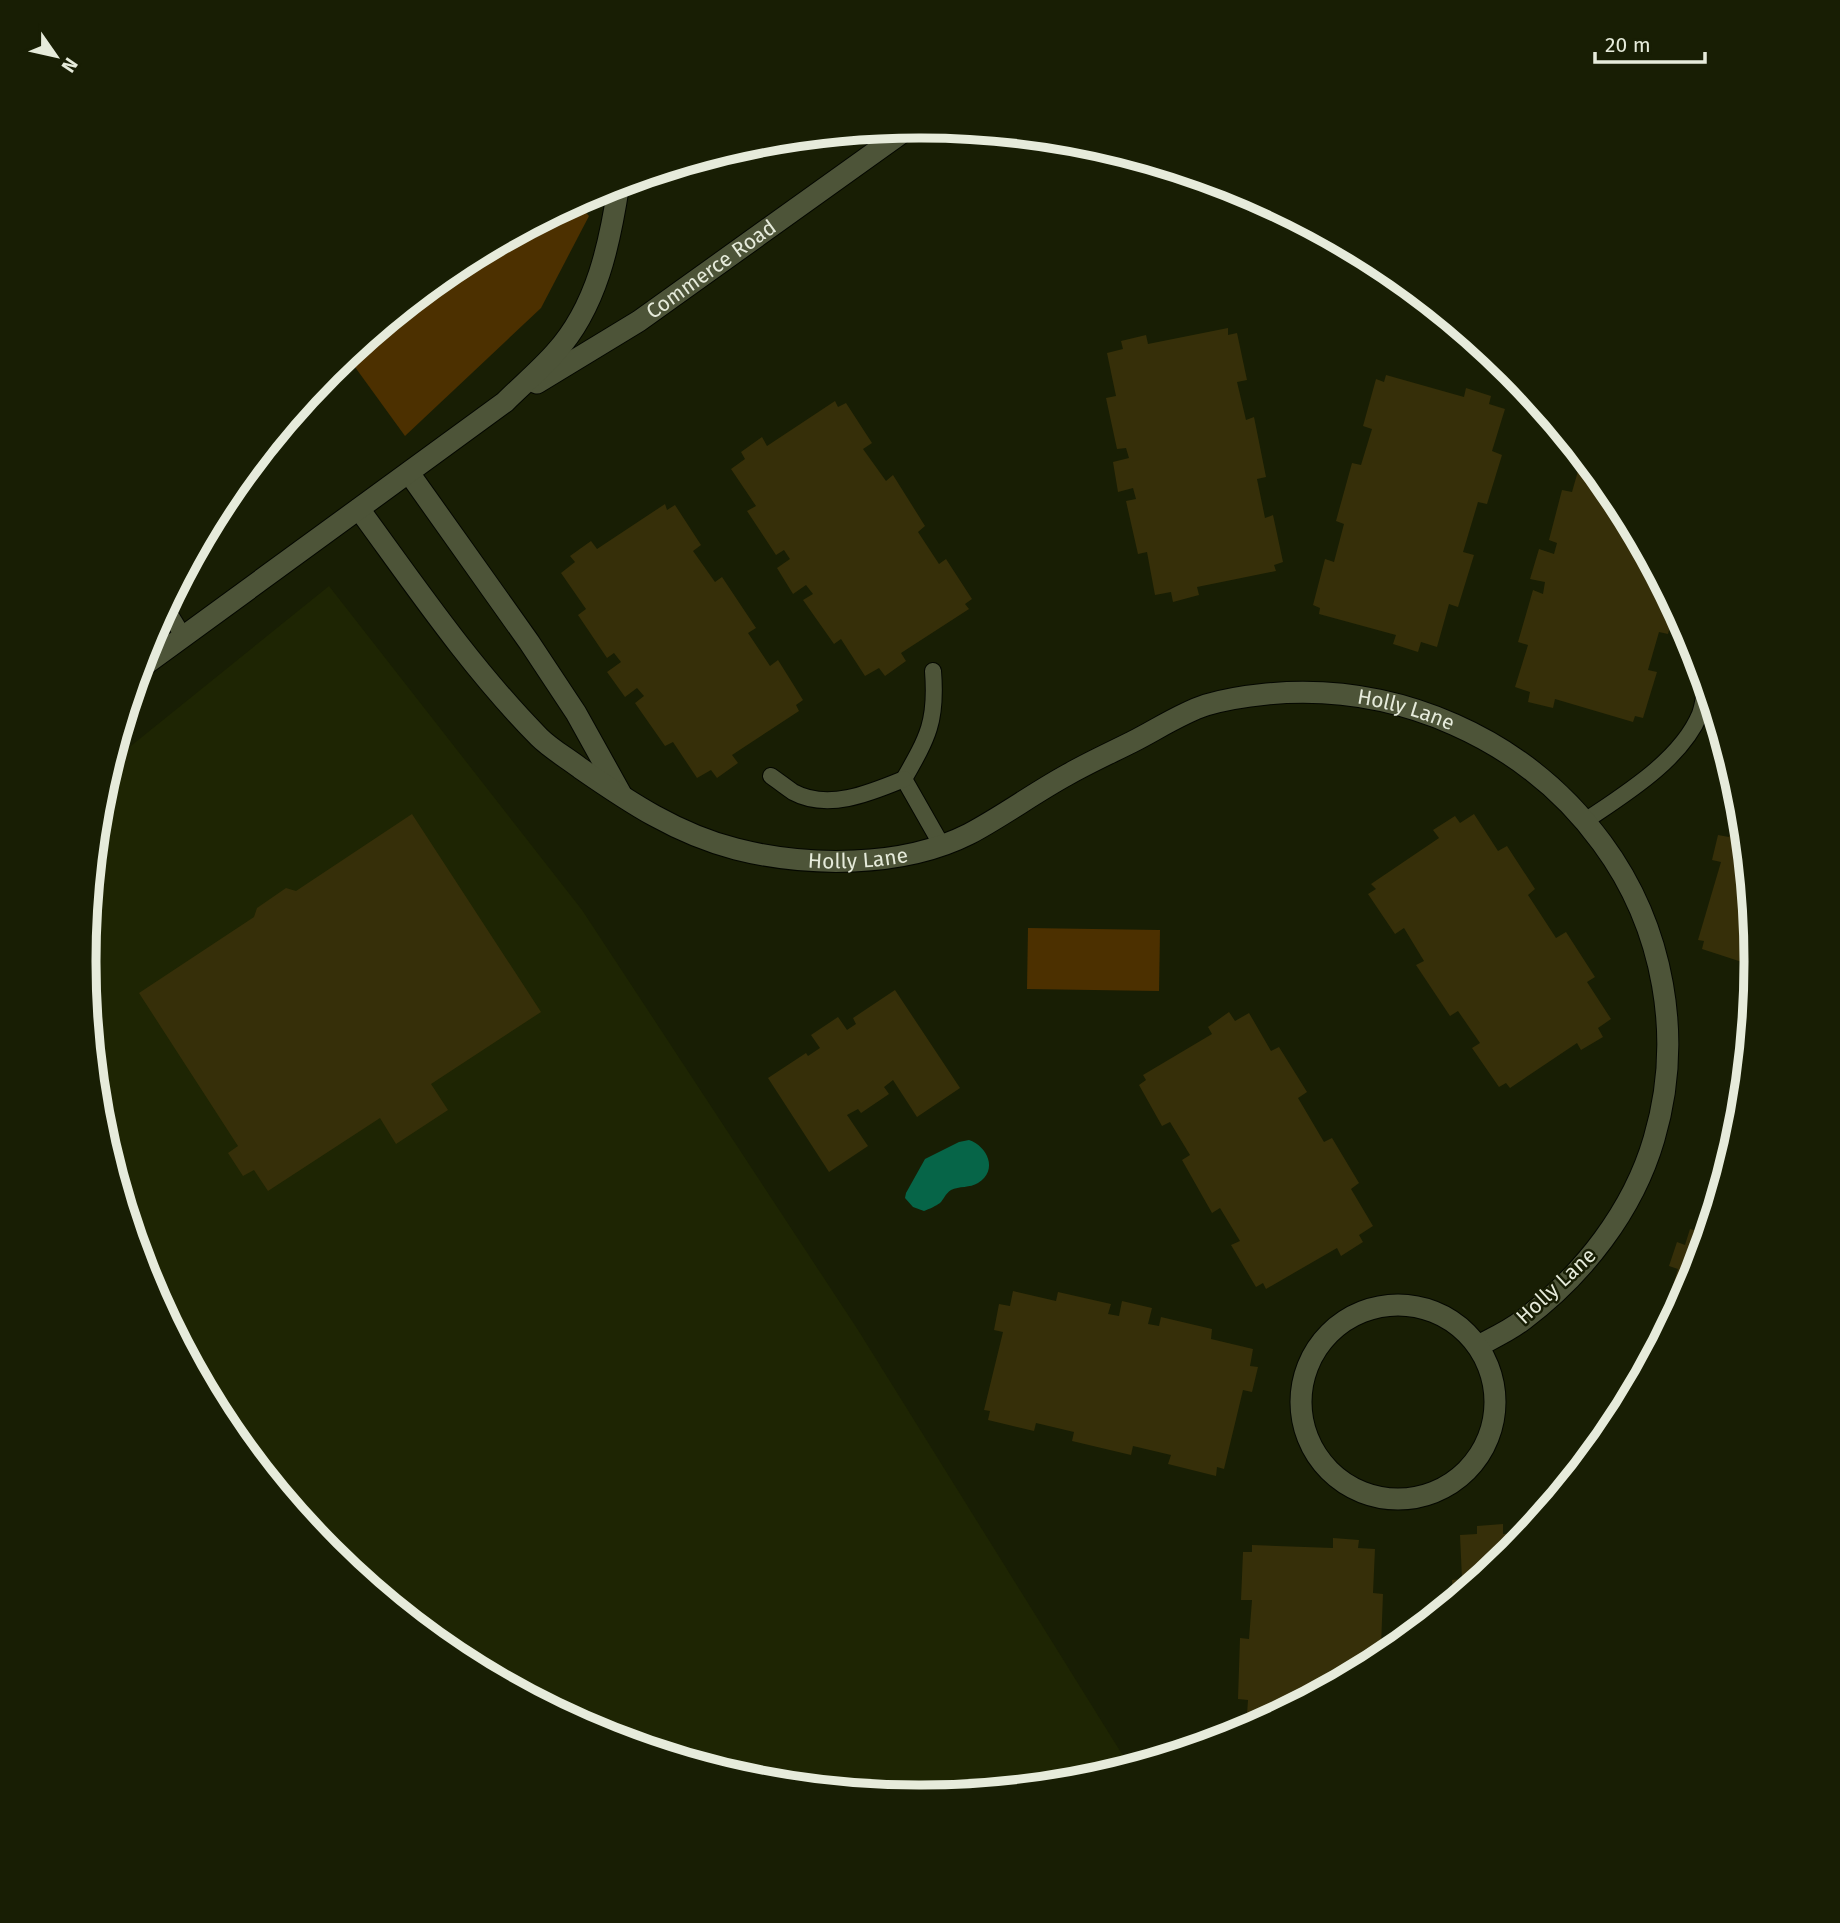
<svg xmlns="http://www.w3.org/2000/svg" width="1840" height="1923" viewBox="0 0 1840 1923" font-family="'Fira Sans',sans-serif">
	<rect width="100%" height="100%" fill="#181e04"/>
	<polygon fill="#1e2503" points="329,586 582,910 858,1330 1130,1767 1083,1782 920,1797 757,1781 600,1734 455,1656 329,1552 225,1426 147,1281 100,1124 84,961 100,798 111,762"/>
	<g fill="#4c3000">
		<polygon points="577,202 589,216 541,308 405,436 347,356 456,266"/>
		<polygon points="1028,928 1160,930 1159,991 1027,989"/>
	</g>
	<path fill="#066548" d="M969 1140C987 1146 999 1170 978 1183 970 1188 959 1186 951 1190 945 1194 944 1199 940 1203 936 1206 929 1209 924 1211L913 1207 905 1198 906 1193 925 1159 959 1142Z"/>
	<g fill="#362f09">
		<polygon points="1228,328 1228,335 1237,333 1247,380 1237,382 1246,420 1254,417 1266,477 1257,479 1265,518 1273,515 1283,562 1274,565 1276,571 1197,587 1199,595 1173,602 1171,592 1155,595 1147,552 1138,554 1126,501 1136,499 1133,488 1118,492 1113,462 1129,458 1126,448 1117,449 1106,398 1116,396 1107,353 1123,349 1121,341 1146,335 1148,344"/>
		<polygon points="1386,375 1464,397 1466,388 1491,396 1489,404 1505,409 1492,451 1502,455 1487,504 1478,502 1463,552 1474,555 1458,607 1449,604 1437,647 1421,642 1418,652 1393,644 1396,635 1319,614 1320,608 1313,605 1325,559 1334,562 1344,524 1336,521 1352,463 1361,465 1372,429 1363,426 1376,379 1384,382"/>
		<polygon points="835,401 838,407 846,403 872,443 863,449 886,481 893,475 925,526 918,532 939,564 946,559 972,599 965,604 969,609 901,653 906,661 885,676 879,668 865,676 841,639 834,644 803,600 813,594 806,585 793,594 777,568 790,559 784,550 776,555 747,511 756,506 731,469 745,459 741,452 762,437 767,446"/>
		<polygon points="1582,457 1615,497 1675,609 1668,634 1659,632 1648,670 1657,672 1643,718 1635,716 1633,722 1555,699 1553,708 1528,702 1530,692 1515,687 1528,645 1518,642 1533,590 1543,594 1545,582 1530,579 1539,549 1554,554 1557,543 1549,540 1562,490 1572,492"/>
		<polygon points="665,504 667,510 675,505 701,545 693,551 715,582 722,577 756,628 748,633 770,666 778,660 803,700 796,705 799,711 732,755 738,763 717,778 711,770 697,778 673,742 665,746 635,703 644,696 637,688 625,697 607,672 621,662 614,653 607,658 578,615 586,609 561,573 575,562 570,556 591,541 597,549"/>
		<polygon points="412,814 541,1012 431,1084 448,1110 396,1144 380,1118 268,1191 254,1170 243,1176 228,1153 238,1146 139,993 254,917 257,908 286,888 296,891"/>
		<polygon points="1474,814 1498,851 1507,846 1535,889 1528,895 1556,938 1566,932 1595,977 1587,982 1611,1019 1598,1028 1603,1037 1581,1050 1577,1043 1510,1088 1506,1083 1499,1087 1472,1048 1480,1043 1458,1011 1450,1016 1416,965 1424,961 1404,928 1395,934 1368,894 1376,889 1371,884 1439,838 1433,830 1455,816 1460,823"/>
		<polygon points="1734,822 1743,825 1755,957 1749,955 1748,964 1702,949 1704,941 1698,940 1721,862 1712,860 1718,835 1729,837"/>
		<polygon points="895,990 960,1088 917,1117 893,1080 884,1087 889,1094 861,1113 858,1109 847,1115 868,1146 829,1172 768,1078 806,1053 808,1056 820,1048 811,1035 838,1017 847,1030 856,1024 853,1018"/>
		<polygon points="1229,1012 1235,1021 1249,1013 1271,1051 1279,1047 1307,1092 1298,1098 1324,1142 1332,1138 1359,1183 1351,1189 1373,1226 1359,1235 1363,1242 1341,1256 1337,1248 1266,1289 1263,1283 1256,1287 1231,1245 1240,1241 1220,1208 1212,1213 1182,1160 1190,1155 1170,1122 1162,1126 1139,1085 1146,1080 1143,1075 1212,1034 1208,1027"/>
		<polygon points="1690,1229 1707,1234 1692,1282 1657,1348 1654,1347 1678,1269 1669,1266 1677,1242 1685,1245"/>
		<polygon points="1013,1291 1056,1301 1058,1292 1111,1304 1108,1314 1119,1316 1122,1301 1152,1308 1148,1324 1159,1326 1161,1317 1212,1329 1211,1339 1253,1349 1250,1366 1258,1367 1252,1392 1243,1390 1224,1469 1217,1467 1216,1476 1168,1464 1171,1455 1133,1446 1131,1455 1072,1441 1074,1432 1036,1423 1034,1431 988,1420 990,1411 984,1410 1003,1332 994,1330 999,1304 1010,1306"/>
		<polygon points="1503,1524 1503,1534 1527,1533 1511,1553 1453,1600 1452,1580 1462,1579 1460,1535 1477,1534 1477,1526"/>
		<polygon points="1333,1538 1359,1540 1358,1548 1375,1549 1373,1593 1383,1594 1381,1646 1372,1647 1371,1664 1246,1730 1248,1700 1238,1699 1240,1638 1249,1639 1252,1600 1241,1600 1243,1552 1252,1552 1252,1545 1333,1548"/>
	</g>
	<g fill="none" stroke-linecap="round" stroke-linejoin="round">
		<g stroke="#040700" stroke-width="18">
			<g id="service">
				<polyline points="166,608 183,636"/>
				<path d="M933 671C937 721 928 737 904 779L941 844"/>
				<path d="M771 776C778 781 786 787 793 792 828 811 870 793 904 779"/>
				<path d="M1585 821C1625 794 1681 760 1700 714 1703 706 1704 696 1706 687"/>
			</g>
		</g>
		<g stroke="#040700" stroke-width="23">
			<g id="minor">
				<path id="s1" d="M537 383 639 321 910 127"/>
				<polyline points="409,473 529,642 576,713 621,794"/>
				<path id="s2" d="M359 509C416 587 471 668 539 737 551 749 567 758 580 768 629 802 677 834 736 849 807 867 902 868 969 834 1003 816 1034 793 1067 775 1088 763 1110 753 1132 742 1156 730 1181 713 1206 705 1226 699 1247 696 1267 694 1397 682 1525 738 1602 843 1664 927 1684 1038 1654 1139 1633 1211 1583 1275 1523 1320 1509 1331 1493 1338 1478 1346"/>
				<path d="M139 669 505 402C521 386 540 370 555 353 597 307 610 243 619 183"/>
				<circle cx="1398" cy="1402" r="97"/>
			</g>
		</g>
		<use href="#service" stroke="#4d5438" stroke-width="16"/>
		<use href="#minor" stroke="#4d5438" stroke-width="21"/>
	</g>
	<g text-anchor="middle" stroke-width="5" stroke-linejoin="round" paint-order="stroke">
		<g font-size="21" fill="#e6ebdb" stroke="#181e04">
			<text dy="7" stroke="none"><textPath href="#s1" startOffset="208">Commerce Road</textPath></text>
			<text dy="7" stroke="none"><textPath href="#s2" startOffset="1230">Holly Lane</textPath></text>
			<text dy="7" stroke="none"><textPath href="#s2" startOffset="642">Holly Lane</textPath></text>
			<text transform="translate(1556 1286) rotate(-43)" y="7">Holly Lane</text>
		</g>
	</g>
	<path d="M0 0H1840V1923H0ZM919 138H921A823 823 0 0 1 1744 961V962A823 823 0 0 1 921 1785H919A823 823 0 0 1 96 962V961A823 823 0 0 1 919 138Z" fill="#181e04" fill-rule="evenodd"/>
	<path fill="none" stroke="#e6ebdb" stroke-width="9" d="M919 138H921A823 823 0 0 1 1744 961V962A823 823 0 0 1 921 1785H919A823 823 0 0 1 96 962V961A823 823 0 0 1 919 138Z"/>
	<g transform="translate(56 56) rotate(124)" stroke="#181e04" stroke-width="5" paint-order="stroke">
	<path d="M0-5L12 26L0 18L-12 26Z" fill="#e6ebdb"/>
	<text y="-10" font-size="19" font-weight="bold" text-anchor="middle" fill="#e6ebdb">N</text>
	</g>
	<path d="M1595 52v10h110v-10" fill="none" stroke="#e6ebdb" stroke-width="3.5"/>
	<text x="1605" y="52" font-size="21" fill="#e6ebdb" stroke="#181e04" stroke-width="5" paint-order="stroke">20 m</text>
</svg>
